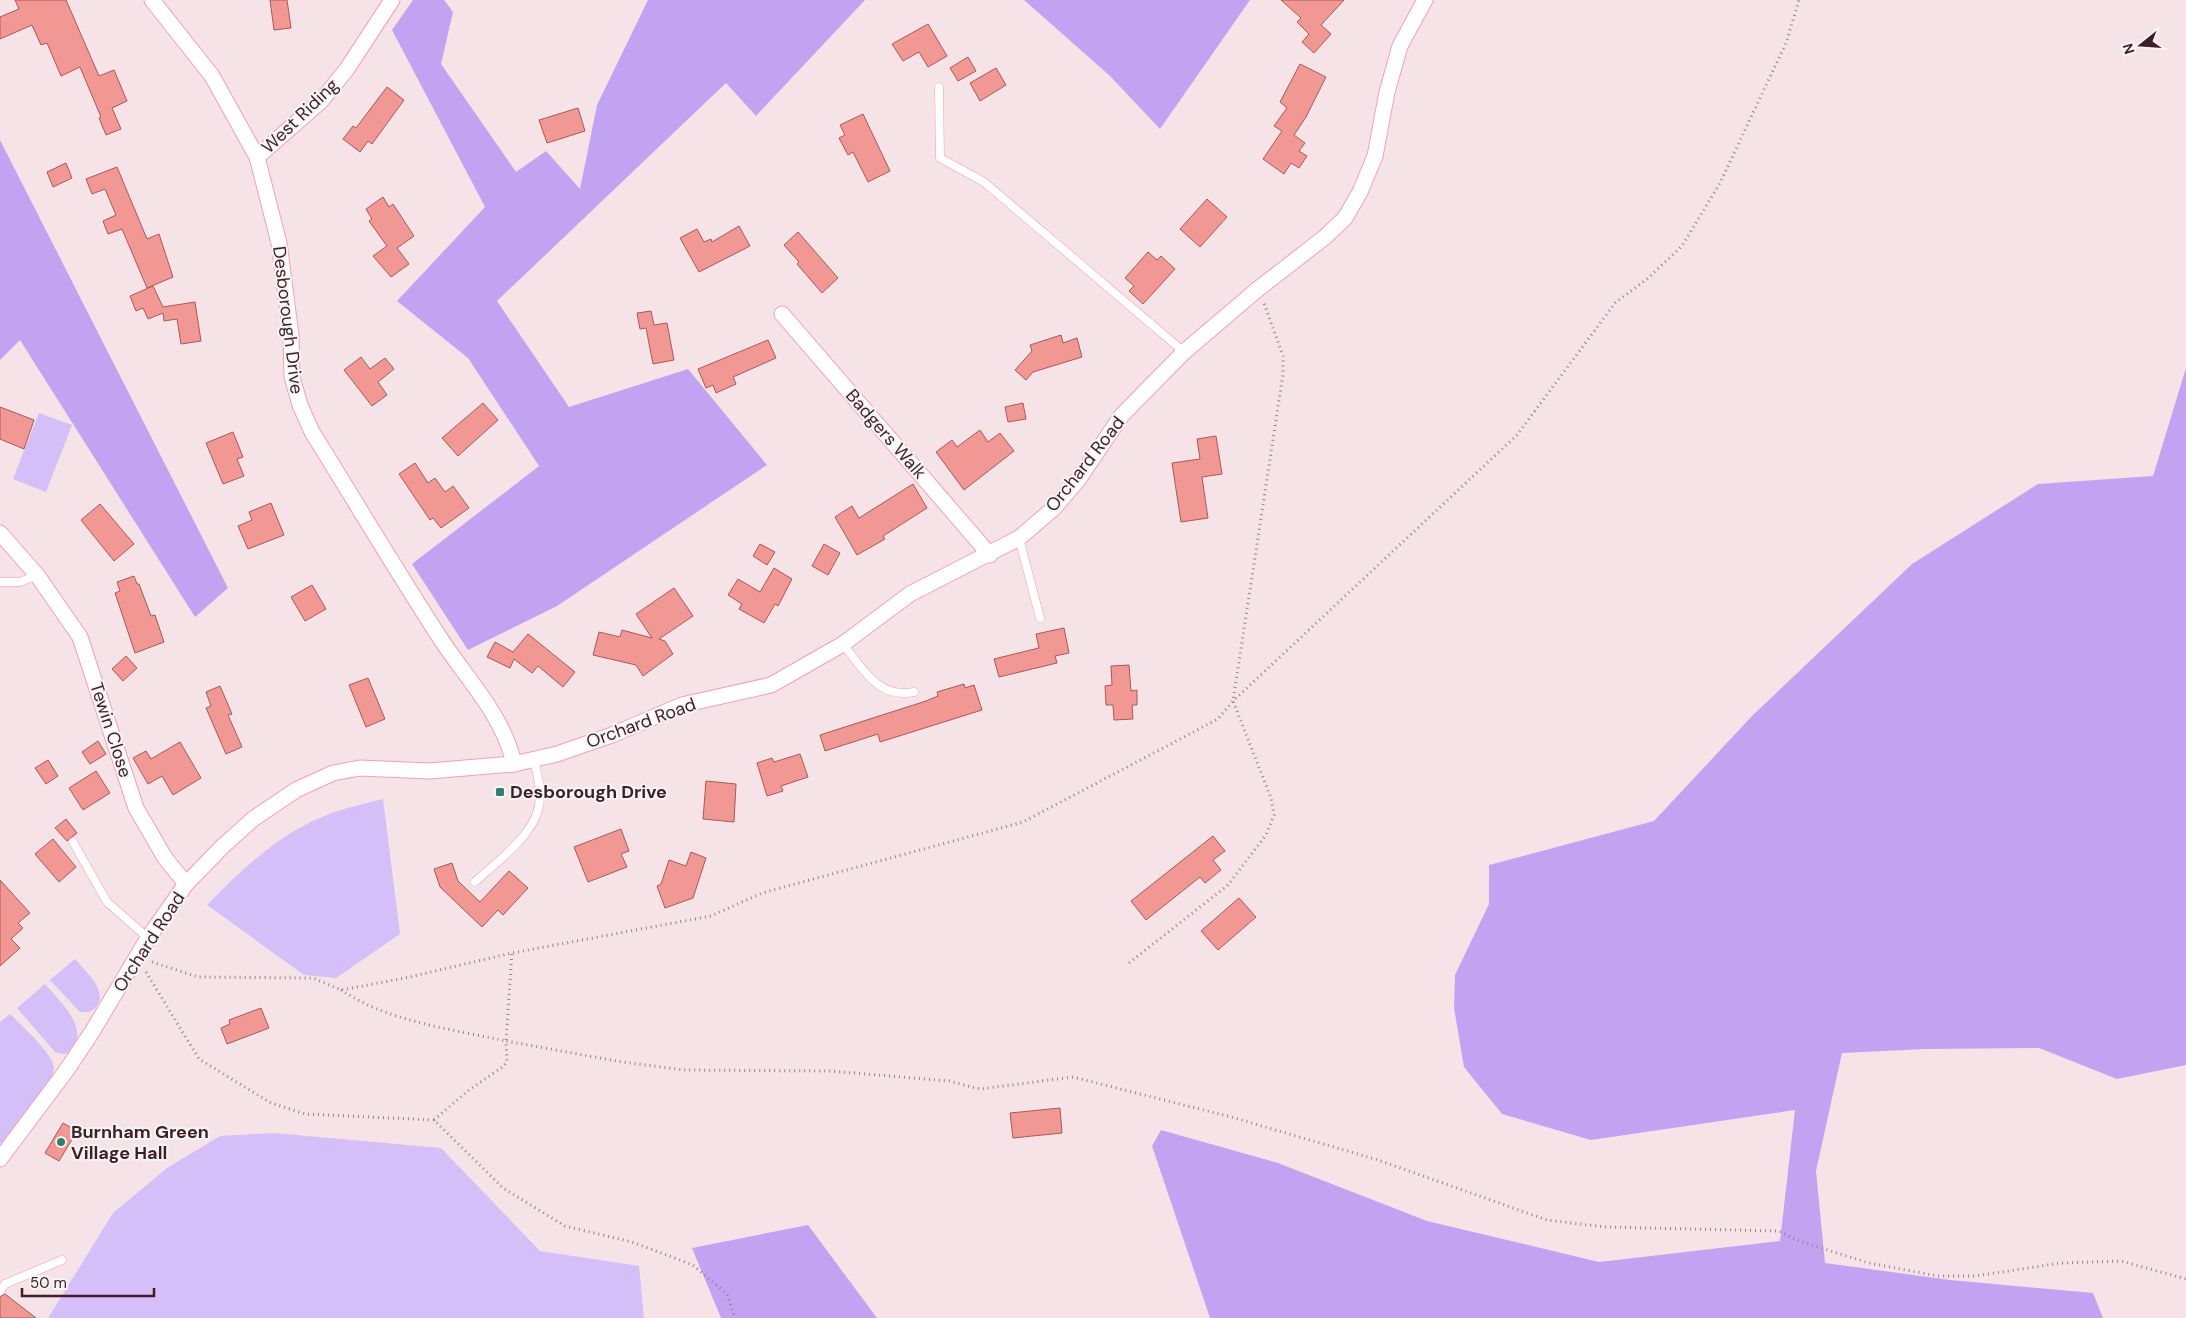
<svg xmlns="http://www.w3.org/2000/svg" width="2186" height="1318" viewBox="0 0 2186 1318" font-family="'DM Sans',sans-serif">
	<rect width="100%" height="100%" fill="#f6e3e7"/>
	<g fill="#d4bff8">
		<polygon points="39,413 72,425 46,492 13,479"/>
		<path d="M383 799 400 934 336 978 304 975 207 905C245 866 285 828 338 811 353 806 368 803 383 799Z"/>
		<path d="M75 959C85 971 112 994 94 1009 89 1013 84 1013 79 1011L50 980Z"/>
		<path d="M45 984C58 1000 90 1027 72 1049 67 1055 62 1055 55 1052L17 1008Z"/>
		<path d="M10 1014C20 1024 53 1054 54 1067 55 1081 15 1129 5 1142L0 1143V1022Z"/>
		<polygon points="274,1133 441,1148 540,1251 639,1266 644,1318 48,1318 113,1213 167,1168 220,1136"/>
	</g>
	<g fill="#c2a3f1">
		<polygon points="413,0 444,0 453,12 441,64 516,172 546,151 580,189 597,105 648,0 865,0 756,116 726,83 497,301 569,407 688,369 767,465 557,606 468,650 412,564 539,466 468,358 397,301 485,207 392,30"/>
		<polygon points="1024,0 1250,0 1160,129 1109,75"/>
		<polygon points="0,140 228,588 195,617 20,340 0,360"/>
		<polygon points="2186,368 2186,1065 2117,1079 2039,1048 1925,1049 1842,1053 1816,1171 1825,1263 1950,1280 2093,1293 2103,1318 1210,1318 1152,1146 1161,1130 1278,1163 1427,1221 1599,1262 1780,1241 1795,1110 1591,1140 1502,1114 1464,1067 1454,1008 1455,975 1489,904 1489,865 1654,821 1752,716 1912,564 2038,484 2153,476"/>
		<polygon points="808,1225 877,1318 721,1318 692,1248"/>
	</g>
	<g fill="#f19895" stroke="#aa5857">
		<polygon points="15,0 66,0 99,76 114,70 127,101 112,108 121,129 106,135 99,118 101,117 80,67 61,76 47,43 41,45 32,25 0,39 0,17 19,9"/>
		<polygon points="270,0 287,0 291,28 274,30"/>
		<polygon points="1281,0 1344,0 1321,25 1331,34 1314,53 1302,42 1309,34 1297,22 1301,18"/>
		<polygon points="928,24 947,56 928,67 919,52 903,61 892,44"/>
		<polygon points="968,57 976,71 958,81 950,68"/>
		<polygon points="1300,64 1326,77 1306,117 1294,135 1305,143 1299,151 1307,156 1299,168 1291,163 1284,174 1263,159 1282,131 1274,126 1287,108 1280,102"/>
		<polygon points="996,68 1006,85 980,101 970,83"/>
		<polygon points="387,87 404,100 372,144 368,141 360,152 343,139 353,126 356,128"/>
		<polygon points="578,108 585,131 547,143 539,120"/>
		<polygon points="863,114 890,171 868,182 853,152 848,155 839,138 845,135 840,125"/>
		<polygon points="66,163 72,178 53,187 47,172"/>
		<polygon points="117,167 147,239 159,234 173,277 147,288 122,229 108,234 103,221 116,215 105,189 92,194 86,179"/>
		<polygon points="383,197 389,207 393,204 414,236 397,248 409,264 391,277 373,256 387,246 369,221 372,219 366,209"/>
		<polygon points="1207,199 1227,217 1200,247 1180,229"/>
		<polygon points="739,226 750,246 699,272 680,238 697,229 704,242 711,239 712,242"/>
		<polygon points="798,232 838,278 822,293 797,264 799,262 784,245"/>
		<polygon points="1148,252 1157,260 1161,256 1175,269 1143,304 1129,291 1134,286 1125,278"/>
		<polygon points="153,286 163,307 195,302 201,341 181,344 177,319 164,321 163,313 148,319 143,308 136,311 130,296"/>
		<polygon points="651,311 654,325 667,323 674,360 653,364 646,328 640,329 637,313"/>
		<polygon points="1061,335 1063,343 1077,338 1082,357 1033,372 1026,380 1015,370 1032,351 1030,345"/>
		<polygon points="768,340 776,358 733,377 736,384 716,393 713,385 706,388 698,369"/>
		<polygon points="361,357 370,369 385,358 394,369 378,382 387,395 372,406 344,370"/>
		<polygon points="483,403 498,420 458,456 442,438"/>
		<polygon points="1023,403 1026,419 1008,422 1005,407"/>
		<polygon points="0,407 34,420 24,449 0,439"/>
		<polygon points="980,430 988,442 1000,433 1014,451 964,490 936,452 952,440 957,447"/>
		<polygon points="233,432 243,457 237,459 244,476 223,484 206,443"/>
		<polygon points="1216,436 1222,474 1202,477 1208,518 1181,522 1172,463 1200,459 1197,439"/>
		<polygon points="415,463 428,483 435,478 445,492 453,486 469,508 441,528 433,518 430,520 399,474"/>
		<polygon points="913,484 927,508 883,536 885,539 857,555 835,517 852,506 859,518"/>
		<polygon points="271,503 284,535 248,549 238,526 252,520 249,512"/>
		<polygon points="100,504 134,544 114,561 81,520"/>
		<polygon points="760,544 775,552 767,565 753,556"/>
		<polygon points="824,544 840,553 828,575 812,566"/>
		<polygon points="774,568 792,579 778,606 775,604 764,623 739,609 742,604 728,595 738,579 760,592"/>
		<polygon points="134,576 137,584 139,584 151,616 155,615 164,642 135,653 115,593 120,591 117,582"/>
		<polygon points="312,585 326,609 305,621 291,597"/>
		<polygon points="674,588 693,616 659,639 665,641 673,654 643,676 636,665 593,655 599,632 620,637 622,630 652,638 636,614"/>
		<polygon points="1064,628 1069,653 1055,656 1057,663 999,677 994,659 1039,648 1036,634"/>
		<polygon points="528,634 575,672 563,687 538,666 532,673 514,659 510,668 487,657 495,642 513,652"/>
		<polygon points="126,656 137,668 123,681 112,669"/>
		<polygon points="1129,665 1131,691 1137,690 1137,705 1132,705 1133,719 1114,720 1113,705 1106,705 1105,686 1112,685 1111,666"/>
		<polygon points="368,678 385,719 366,727 349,685"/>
		<polygon points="964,684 965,688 974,685 982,710 880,742 878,734 825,751 820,735 926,701 938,696 937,692"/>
		<polygon points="220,686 232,714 228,715 242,747 226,754 206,708 211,706 206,692"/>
		<polygon points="98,741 106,754 90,764 82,752"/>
		<polygon points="180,742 201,778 173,795 162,776 148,784 133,758 146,751 151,759"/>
		<polygon points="800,754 808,777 781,786 783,791 767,796 757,763 772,758 774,762"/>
		<polygon points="48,760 58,776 46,784 35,768"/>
		<polygon points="96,771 110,793 83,810 69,788"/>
		<polygon points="706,781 736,784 734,822 703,819"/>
		<polygon points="66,819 77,833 67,841 55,828"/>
		<polygon points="621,829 629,851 621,854 627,867 588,882 574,847"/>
		<polygon points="1213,836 1225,851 1213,860 1221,870 1205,883 1200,877 1146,920 1131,901"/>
		<polygon points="53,839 76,867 59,882 35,854"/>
		<polygon points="691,852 706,858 693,898 665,908 657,886 661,884 669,860 686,866"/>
		<polygon points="452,863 458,881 480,902 509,871 528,888 503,915 498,910 482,927 440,887 434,869"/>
		<polygon points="0,880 30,913 18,923 23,928 11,939 20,948 0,966"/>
		<polygon points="1239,898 1256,917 1218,950 1201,931"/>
		<polygon points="261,1008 269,1028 227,1044 221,1028 230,1024 229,1020"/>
		<polygon points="1060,1108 1062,1133 1013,1138 1010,1113"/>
		<polygon points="63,1123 77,1131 59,1161 45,1153"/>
		<polygon points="5,1294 36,1318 0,1318 0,1297"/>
	</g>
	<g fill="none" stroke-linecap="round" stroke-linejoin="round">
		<g stroke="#f59eb6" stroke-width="9">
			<g id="lane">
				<polyline points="939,87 940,158 984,182 1184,352"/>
				<polyline points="1019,538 1040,618"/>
				<polyline points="0,582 20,582 37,575"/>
				<path d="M843 644C863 669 878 699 914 692"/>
				<polyline points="73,842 107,902 148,938"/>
				<path d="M475 882C498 860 539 833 540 798 541 785 536 771 534 759"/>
				<polyline points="0,1291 5,1284 62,1260"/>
			</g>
		</g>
		<g stroke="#f59eb6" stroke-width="17">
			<g id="street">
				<path d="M152 0 212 76 257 157 279 243 291 335 292 377 300 405 312 432C355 501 397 572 442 641 468 680 504 717 514 764"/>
				<polyline points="257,157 321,101 347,69 392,0"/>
				<polyline points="782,314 990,555"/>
				<polyline points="0,533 37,575 80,637 136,808 165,858 186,884"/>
				<polyline points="0,1159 66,1071 92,1032 148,938 186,884 222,847 253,819 296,790 333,773 360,768 429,771 514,764 557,754 612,735 682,705 771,685 843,644 910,594 1019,538 1054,508 1078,480 1122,415 1184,352 1258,289 1325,237 1345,218 1360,192 1375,156 1387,92 1400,46 1425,0"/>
			</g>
		</g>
		<g stroke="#9a8087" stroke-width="3" stroke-dasharray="1 4" stroke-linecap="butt">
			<polyline points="152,962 198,977 313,978 341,990 405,978 512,953 711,916 762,893 1023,822 1218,719 1233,701 1517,435 1615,303 1647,279 1682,246 1720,183 1786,43 1799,0"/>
			<polyline points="1129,963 1228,885 1266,835 1274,815 1271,798 1233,701 1283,374 1283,356 1264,303"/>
			<polyline points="146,972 199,1059 271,1103 305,1114 434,1120 503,1188 565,1226 632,1242 693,1265 727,1294 735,1318"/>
			<path d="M341 990C389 1022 451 1029 506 1041L512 953"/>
			<polyline points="434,1120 469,1090 504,1066 507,1061 506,1041 622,1062 684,1070 830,1071 949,1081 980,1089 1073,1077 1231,1117 1378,1160 1547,1220 1605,1227 1779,1231 1799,1241 1869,1263 1938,1276 1975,1276 2061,1263 2121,1261 2186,1279"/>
		</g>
		<use href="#lane" stroke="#fff" stroke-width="8"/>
		<use href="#street" stroke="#fff" stroke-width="15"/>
	</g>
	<g fill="#377c71" stroke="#f5f5f5" stroke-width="2">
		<rect x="495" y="787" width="10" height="10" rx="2.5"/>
		<circle cx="61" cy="1142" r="5"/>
	</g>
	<g text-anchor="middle" stroke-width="4" stroke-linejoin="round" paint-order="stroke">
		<g font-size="18" fill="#401e28" stroke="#f5f5f5">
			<text transform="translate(300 116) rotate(-44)" y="6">West Riding</text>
			<text transform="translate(288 320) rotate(83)" y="6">Desborough Drive</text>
			<text transform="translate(886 434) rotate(49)" y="6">Badgers Walk</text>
			<text transform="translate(1085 464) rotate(-52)" y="6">Orchard Road</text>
			<text transform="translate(641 723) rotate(-20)" y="6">Orchard Road</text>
			<text transform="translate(111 730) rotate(72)" y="6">Tewin Close</text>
			<text transform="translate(149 942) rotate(-57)" y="6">Orchard Road</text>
		</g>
		<g font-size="18" font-weight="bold" fill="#401e28" stroke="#f5f5f5" text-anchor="start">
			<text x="510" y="798">Desborough Drive</text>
			<text x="71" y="1138">Burnham Green<tspan x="71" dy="21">Village Hall</tspan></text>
		</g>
	</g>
	<g transform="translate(2141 45) rotate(253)" stroke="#f5f5f5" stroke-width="4" paint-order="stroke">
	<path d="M0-4L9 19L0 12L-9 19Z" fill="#401e28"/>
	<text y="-8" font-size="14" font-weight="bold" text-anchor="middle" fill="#401e28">N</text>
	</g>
	<path d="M22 1288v8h132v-8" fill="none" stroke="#401e28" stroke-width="2.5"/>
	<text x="30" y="1288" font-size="15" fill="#401e28" stroke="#f5f5f5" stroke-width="4" paint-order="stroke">50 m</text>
</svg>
